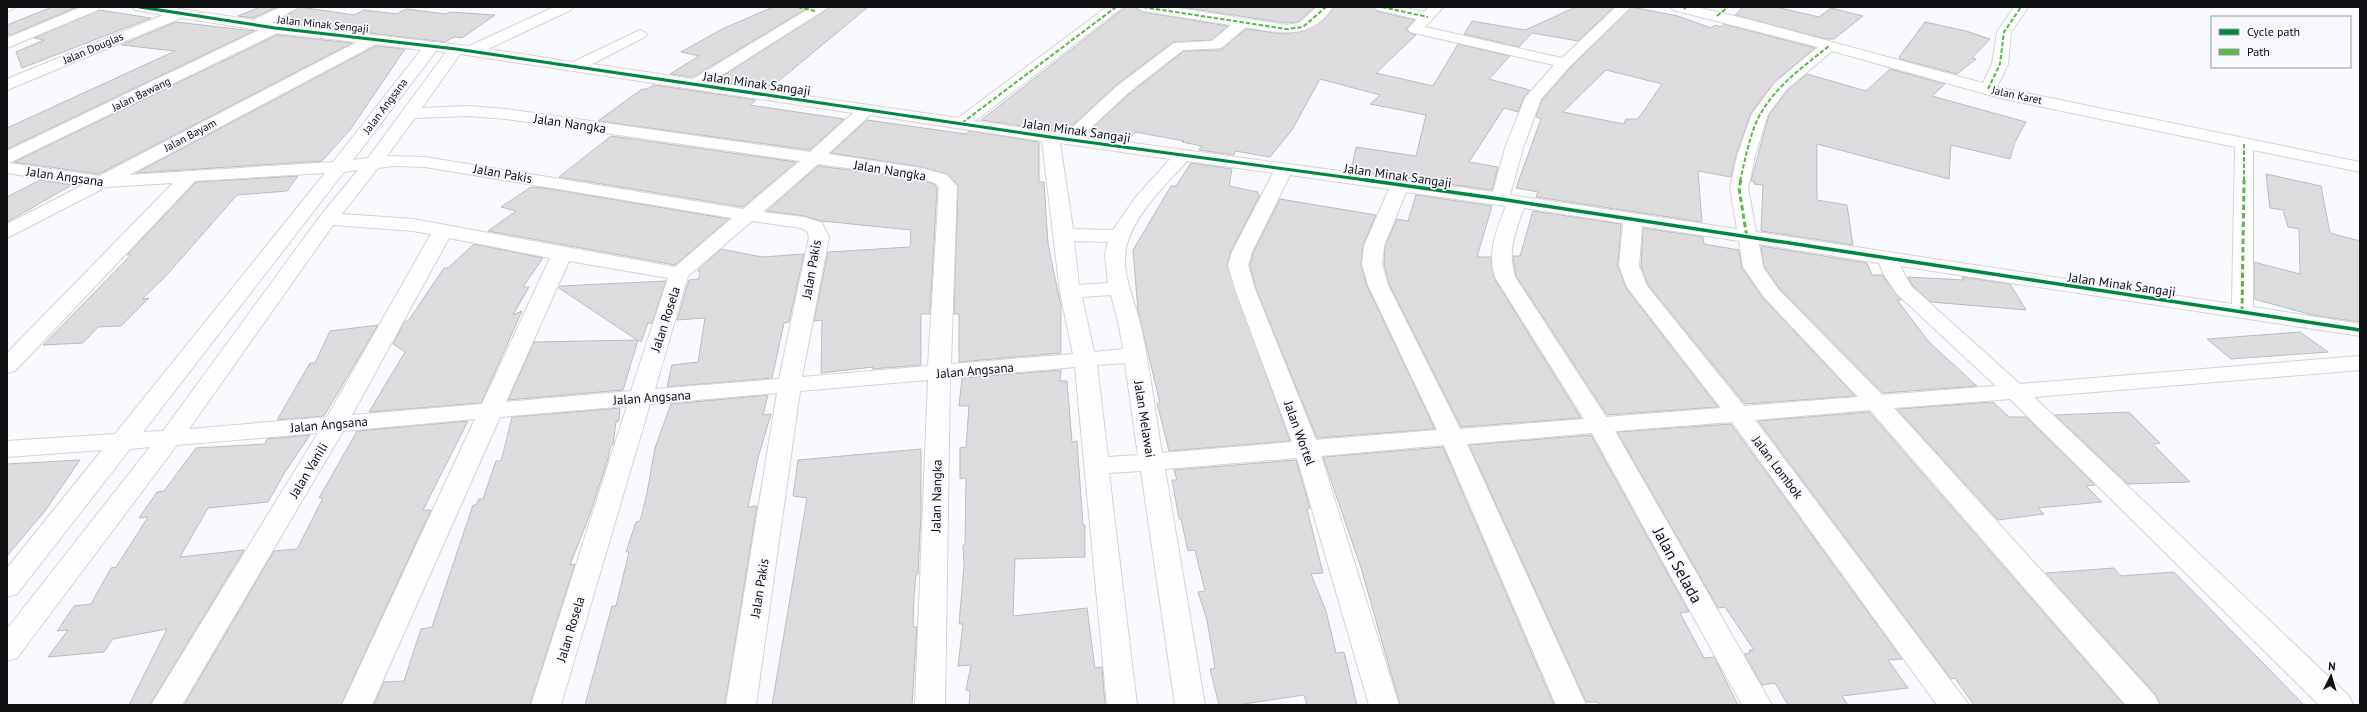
<svg xmlns="http://www.w3.org/2000/svg" width="2367" height="712" viewBox="0 0 2367 712" font-family="'PT Sans',sans-serif">
	<rect width="100%" height="100%" fill="#f8fafd"/>
	<g fill="#dcdbdd" stroke="#bdbdbf" fill-rule="evenodd">
		<polygon points="52,7 77,7 11,35 7,34 7,25"/>
		<polygon points="260,7 277,7 253,18 238,16"/>
		<polygon points="300,7 354,15 364,10 397,14 406,9 446,14 450,12 495,15 462,38 454,37 445,42 276,22"/>
		<polygon points="773,7 809,7 693,77 670,74 699,56 681,52 722,29"/>
		<polygon points="830,7 868,7 769,89 715,81"/>
		<polygon points="1126,7 1135,7 1143,12 1228,26 1211,40 1173,42 1115,86 1071,127 1064,125 1058,131 981,120"/>
		<polygon points="1181,7 1315,7 1298,22 1286,23"/>
		<polygon points="1334,7 1374,7 1377,11 1414,20 1406,29 1410,33 1416,35 1376,73 1433,86 1458,44 1510,56 1489,79 1530,90 1524,97 1518,112 1504,108 1469,162 1498,167 1492,190 1351,171 1356,147 1416,156 1426,115 1370,104 1380,95 1320,79 1292,130 1270,157 1235,151 1234,155 1199,150 1202,146 1182,142 1184,141 1135,132 1130,138 1090,130 1129,94 1184,51 1221,50 1246,29 1283,34 1305,31 1325,19"/>
		<polygon points="1576,7 1614,7 1578,41 1532,33 1519,47 1464,34 1472,21 1525,30"/>
		<path d="M1632 7 1678 16 1711 28 1715 25 1721 27 1724 24 1815 48 1774 82 1751 113 1736 156 1731 177 1698 171 1702 222 1536 197 1538 192 1516 188 1541 119 1536 117 1542 100 1571 67ZM1606 70 1662 84 1638 119H1626L1624 124 1563 112Z"/>
		<polygon points="1743,7 1776,7 1819,17 1831,8 1863,16 1834,39 1825,39 1735,15"/>
		<polygon points="99,10 151,18 22,68 16,52 44,40 34,38"/>
		<polygon points="176,22 254,31 7,149 7,128 175,51 121,45"/>
		<polygon points="1925,22 1966,31 1990,39 1972,58 1976,59 1957,74 1900,59 1899,57"/>
		<polygon points="277,35 352,43 99,174 14,162"/>
		<polygon points="376,46 405,49 350,130 322,161 136,173"/>
		<polygon points="1890,69 1945,84 1932,96 2026,122 2015,142 2010,159 1951,145 1949,179 1817,144 1817,200 1847,205 1853,245 1761,231 1763,185 1754,184 1755,182 1751,181 1769,115 1788,90 1807,74 1866,91"/>
		<polygon points="654,85 756,100 750,105 844,119 810,150 598,121 642,89 647,89"/>
		<polygon points="867,120 966,134 969,131 1039,142 1039,182 1044,182 1048,244 1061,306 1061,353 959,362 959,314 954,314 958,185 947,174 921,167 831,153"/>
		<polygon points="611,136 796,162 743,207 559,177"/>
		<polygon points="1191,163 1232,169 1229,186 1258,192 1257,195 1260,195 1231,251 1227,265 1290,441 1169,451 1157,403 1160,403 1138,311 1133,250 1171,186 1176,186"/>
		<polygon points="818,166 919,179 934,184 937,188 930,314 921,314 921,365 872,369 873,367 821,373 822,320 814,321 828,252 910,247 911,230 822,221 804,216 767,211"/>
		<polygon points="2266,174 2321,186 2330,233 2360,241 2360,322 2312,315 2254,299 2254,262 2300,274 2299,229 2288,227 2283,210 2270,208"/>
		<polygon points="298,176 287,191 237,195 165,277 142,299 149,298 121,326 98,327 83,343 43,345 131,255 127,255 196,182"/>
		<polygon points="40,180 72,185 7,222 7,197"/>
		<polygon points="531,187 545,188 729,219 675,265 488,231 516,211 501,207"/>
		<polygon points="1416,195 1492,206 1477,257 1491,257 1494,278 1581,418 1461,427 1389,284 1384,264 1385,246 1397,219 1408,221"/>
		<polygon points="1280,199 1376,215 1363,245 1361,264 1367,286 1435,429 1317,438 1256,289 1250,265 1253,253"/>
		<polygon points="1533,211 1621,224 1618,266 1626,288 1718,407 1607,415 1516,276 1513,256 1520,256"/>
		<polygon points="1643,228 1703,237 1704,244 1739,250 1742,268 1763,298 1855,396 1745,404 1648,285 1641,266"/>
		<polygon points="474,244 543,258 523,287 529,287 513,315 522,311 481,403 369,412 405,352 393,344 405,321 408,321 444,268 448,268"/>
		<polygon points="1761,246 1867,263 1872,275 1882,275 1901,300 1897,300 1929,342 1977,386 1883,393 1779,288 1764,266"/>
		<polygon points="721,249 762,257 804,254 789,322 784,323 772,378 667,387 672,365 698,362 705,318 677,320 689,280 699,279 700,271 697,271"/>
		<polygon points="1908,277 1964,280 1962,277 2010,284 2026,310 1931,302 1912,285"/>
		<polygon points="666,281 652,323 648,323 641,342 638,340 623,390 508,400 534,342 637,340 559,288 560,286"/>
		<polygon points="378,325 324,416 277,420 310,363 315,363 330,331"/>
		<polygon points="2300,332 2328,352 2231,359 2207,339"/>
		<polygon points="1061,370 1060,381 1067,381 1072,442 1077,441 1083,525 1085,525 1085,557 1015,559 1013,616 1087,608 1095,668 1102,667 1105,705 969,705 970,691 966,690 971,665 958,666 963,624 959,624 964,565 963,545 965,545 966,478 960,479 960,448 966,447 969,406 959,406 962,378"/>
		<polygon points="768,395 763,415 771,414 758,458 748,507 757,506 725,705 585,705 612,606 616,606 629,552 626,552 636,522 640,521 647,493 655,448 671,404"/>
		<polygon points="1993,402 2009,417 2026,417 2095,485 2086,486 2102,502 2038,508 2044,514 1998,520 1897,409"/>
		<polygon points="620,408 619,421 616,422 613,444 610,448 608,459 590,514 570,565 575,564 530,705 374,705 384,682 404,681 421,629 432,627 473,505 476,505 479,499 483,499 496,461 501,461 512,417"/>
		<polygon points="1869,412 2124,705 1974,705 1955,678 1951,679 1758,421"/>
		<polygon points="2129,412 2160,443 2153,444 2190,482 2128,484 2055,415"/>
		<polygon points="468,421 423,510 431,510 341,705 184,705 274,551 297,549 323,498 319,498 357,431"/>
		<polygon points="1731,424 1902,659 1888,660 1908,688 1842,696 1848,705 1788,705 1775,683 1762,685 1744,654 1750,653 1749,650 1754,650 1725,607 1718,608 1617,432"/>
		<polygon points="310,435 285,472 268,502 208,508 180,557 244,550 150,705 129,705 167,629 113,639 104,652 48,657 68,630 57,631 74,606 91,604 111,568 116,567 148,517 139,518 157,492 164,491 196,448 265,444 267,439"/>
		<polygon points="1591,435 1689,612 1680,613 1704,658 1714,657 1738,705 1598,705 1598,702 1586,702 1469,445"/>
		<polygon points="1443,447 1554,705 1400,705 1361,568 1323,457"/>
		<polygon points="921,449 921,513 918,574 916,575 914,595 913,627 917,627 912,705 772,705 807,498 793,496 798,460"/>
		<polygon points="80,460 45,511 7,556 7,464"/>
		<polygon points="1296,460 1310,508 1307,509 1323,573 1311,574 1326,611 1336,653 1344,652 1357,705 1307,705 1304,695 1237,705 1219,705 1210,669 1215,668 1207,620 1198,592 1205,591 1195,550 1188,551 1181,519 1179,519 1172,480 1177,480 1174,470"/>
		<polygon points="2114,568 2121,576 2174,572 2304,705 2160,705 2156,695 2046,573"/>
	</g>
	<g fill="none" stroke-linecap="round" stroke-linejoin="round">
		<g stroke="#d2d4d7" stroke-width="2">
			<g id="minor">
				<polygon points="7,7 16,7 7,12"/>
				<polygon points="81,7 100,7 98,10 7,48 7,38"/>
				<path d="M133 7H168L253 20 281 7H299L271 23 469 46 554 7H573L571 10 488 49 573 62 640 30 647 34 645 37 592 64 693 79 812 7H829L711 82 958 118 1107 7H1123L975 121 1065 134 1116 87 1174 43 1212 41 1231 25 1143 11 1136 7H1171L1286 25 1299 23 1317 7H1333C1310 41 1281 33 1246 27L1221 48 1183 50 1128 93 1082 136 1493 192 1505 148 1525 98 1554 65 1410 32 1408 29 1417 19 1377 10 1375 7H1402L1424 12 1428 7H1443L1425 27 1562 58 1616 7H1631L1570 66 1541 99 1523 148 1510 195 1737 229 1730 188 1737 156 1752 114 1775 83 1818 47 1673 10 1671 7H1696L1751 20 1983 83 1992 64 1997 32 2014 7H2028L2011 32 2008 64 1997 87 2360 162V172L2253 150V307L2360 324V336L1900 266 1911 286 2020 384 2360 356V370L2034 397 2349 696 2353 705H2319L2010 399 1894 408 2155 696 2159 705H2126L1870 410 1755 420 1969 705H1937L1732 422 1615 431 1772 705H1742L1592 433 1467 444 1586 705H1556L1444 445 1321 456 1399 705H1369L1297 458 1165 469 1205 705H1175L1141 471 1109 473 1137 705H1107L1075 367 950 378 945 705H915L928 380 800 391 756 705H726L777 393 650 404 561 705H531L627 406 500 417 372 705H342L475 419 343 431 182 705H151L318 433 177 445 17 658 7 661V629L150 447 130 449 17 594 7 597V568L102 450 7 457V441L115 434 325 173 195 181 15 371 7 373V353L173 183 106 187 7 238V224L83 185 7 173V151L259 30 181 18 7 90V79L163 15 135 10ZM277 33 357 42 99 176 9 163ZM376 44 421 50 333 162 129 175ZM436 51 446 52 368 158 353 160ZM1832 51 2000 98 2235 147 2232 304 1756 232 1748 188 1755 156 1768 114 1787 89ZM460 54 853 113 810 152 506 109 468 106 422 108ZM870 115 1042 141 1060 292 1073 354 951 364 957 186 947 175 921 168 828 154ZM468 116 506 119 800 161 743 209 425 157 387 156 415 118ZM1060 143 1170 159 1135 198 1113 230 1073 229ZM1187 161 1273 173 1232 252 1228 265 1235 289 1292 442 1162 453C1155 411 1150 368 1141 327 1135 300 1118 269 1128 241 1138 210 1166 185 1187 161ZM818 164 919 178 935 183 939 187 928 366 802 377 829 237 822 223 804 217 763 212ZM394 166 425 167 732 218 675 267 413 219 342 214 378 168ZM358 170 321 215 163 431 143 432 344 172ZM1290 175 1389 189 1364 246 1362 264 1368 285 1437 430 1316 440 1255 289 1248 265 1252 252ZM1406 192 1506 206C1497 229 1487 251 1495 277L1584 419 1460 429 1388 285 1382 264 1384 246ZM1524 208 1623 223 1619 266 1627 287 1721 408 1606 417 1515 277C1507 252 1515 232 1524 208ZM752 221 801 228 807 231 809 237 779 379 655 389 688 276ZM333 225 413 231 431 234 327 417 189 429ZM1642 226 1739 241 1743 267 1764 297 1858 397 1744 406 1647 286 1639 266ZM449 238 550 258 482 404 352 415ZM1074 241 1108 242 1105 254 1108 283 1079 285ZM1759 244 1879 263 1884 275 1897 294 1996 386 1882 395 1778 289 1763 267ZM569 261 668 278 631 391 506 402ZM1111 295 1119 326 1123 349 1094 352 1082 297ZM1125 363 1138 455 1108 457 1097 365Z"/>
			</g>
		</g>
		<use href="#minor" fill="#fefeff" fill-rule="evenodd"/>
		<g stroke="#58b947" stroke-width="2" stroke-dasharray="4.5 2" stroke-linecap="butt">
			<polyline points="798,7 815,11"/>
			<polyline points="1143,7 1286,29 1303,27 1326,7"/>
			<polyline points="1382,7 1428,17"/>
			<polyline points="1684,9 1686,7"/>
			<polyline points="1717,16 1728,7"/>
			<polyline points="1988,89 2000,64 2004,32 2021,7"/>
			<polyline points="962,123 1116,7"/>
			<path d="M1740 181C1745 161 1750 131 1761 113 1777 85 1804 66 1829 46"/>
			<polyline points="2244,181 2244,143"/>
		</g>
		<g stroke="#58b947" stroke-width="3" stroke-dasharray="5.5 3" stroke-linecap="butt">
			<polyline points="1741,180 1739,188 1747,238"/>
			<polyline points="2242,312 2244,180"/>
		</g>
		<g stroke="#f7f9fe" stroke-width="5">
			<polyline id="cycleway-far1" points="140,7 275,28 456,49 1050,137 1373,181"/>
		</g>
		<g stroke="#f7f9fe" stroke-width="6">
			<polyline id="cycleway" points="1366,180 1500,199 2360,330"/>
		</g>
		<use href="#cycleway-far1" stroke="#00873e" stroke-width="3"/>
		<use href="#cycleway" stroke="#00873e" stroke-width="3.5"/>
	</g>
	<g text-anchor="middle" stroke-width="3.5" stroke-linejoin="round" paint-order="stroke">
		<g font-size="11" fill="#0d0f11" stroke="#f7f9fe">
			<text transform="translate(323 24) rotate(6)" y="4">Jalan Minak Sengaji</text>
			<text transform="translate(93 48) rotate(-23)" y="4">Jalan Douglas</text>
			<text transform="translate(141 94) rotate(-26)" y="4">Jalan Bawang</text>
			<text transform="translate(2017 95) rotate(12)" y="4">Jalan Karet</text>
			<text transform="translate(385 106) rotate(-53)" y="4">Jalan Angsana</text>
			<text transform="translate(190 135) rotate(-28)" y="4">Jalan Bayam</text>
		</g>
		<g font-size="13" fill="#0d0f11" stroke="#f7f9fe">
			<text transform="translate(757 83) rotate(8)" y="5">Jalan Minak Sangaji</text>
			<text transform="translate(570 123) rotate(8)" y="5">Jalan Nangka</text>
			<text transform="translate(1077 130) rotate(8)" y="5">Jalan Minak Sangaji</text>
			<text transform="translate(890 170) rotate(9)" y="5">Jalan Nangka</text>
			<text transform="translate(503 173) rotate(10)" y="5">Jalan Pakis</text>
			<text transform="translate(1398 175) rotate(8)" y="5">Jalan Minak Sangaji</text>
			<text transform="translate(65 176) rotate(8)" y="5">Jalan Angsana</text>
			<text transform="translate(811 269) rotate(-80)" y="5">Jalan Pakis</text>
			<text transform="translate(2122 284) rotate(8)" y="5">Jalan Minak Sangaji</text>
			<text transform="translate(665 319) rotate(-72)" y="5">Jalan Rosela</text>
			<text transform="translate(975 370) rotate(-5)" y="5">Jalan Angsana</text>
			<text transform="translate(652 397) rotate(-4)" y="5">Jalan Angsana</text>
			<text transform="translate(1145 419) rotate(81)" y="5">Jalan Melawai</text>
			<text transform="translate(329 424) rotate(-5)" y="5">Jalan Angsana</text>
			<text transform="translate(1300 433) rotate(70)" y="5">Jalan Wortel</text>
			<text transform="translate(1778 467) rotate(53)" y="5">Jalan Lombok</text>
			<text transform="translate(308 470) rotate(-59)" y="5">Jalan Vanili</text>
			<text transform="translate(936 496) rotate(-89)" y="5">Jalan Nangka</text>
			<text transform="translate(759 588) rotate(-81)" y="5">Jalan Pakis</text>
			<text transform="translate(570 629) rotate(-73)" y="5">Jalan Rosela</text>
		</g>
		<g font-size="16" fill="#0d0f11" stroke="#f7f9fe">
			<text transform="translate(1678 565) rotate(61)" y="6">Jalan Selada</text>
		</g>
	</g>
	<rect width="2367" height="712" fill="none" stroke="#0d0f11" stroke-width="16"/>
	<rect x="2211" y="16" width="140" height="52" fill="#f7f9fe" stroke="#999b9f"/>
	<rect x="2219" y="29" width="20" height="6" fill="#00873e" stroke="#999b9f"/>
	<text x="2247" y="36" font-size="12" fill="#0d0f11">Cycle path</text>
	<rect x="2219" y="49" width="20" height="6" fill="#58b947" stroke="#999b9f"/>
	<text x="2247" y="56" font-size="12" fill="#0d0f11">Path</text>
	<g transform="translate(2331 676) rotate(5)" stroke="#f7f9fe" stroke-width="3" paint-order="stroke">
	<path d="M0-3L7 15L0 10L-7 15Z" fill="#0d0f11"/>
	<text y="-6" font-size="11" font-weight="bold" text-anchor="middle" fill="#0d0f11">N</text>
	</g>
</svg>
